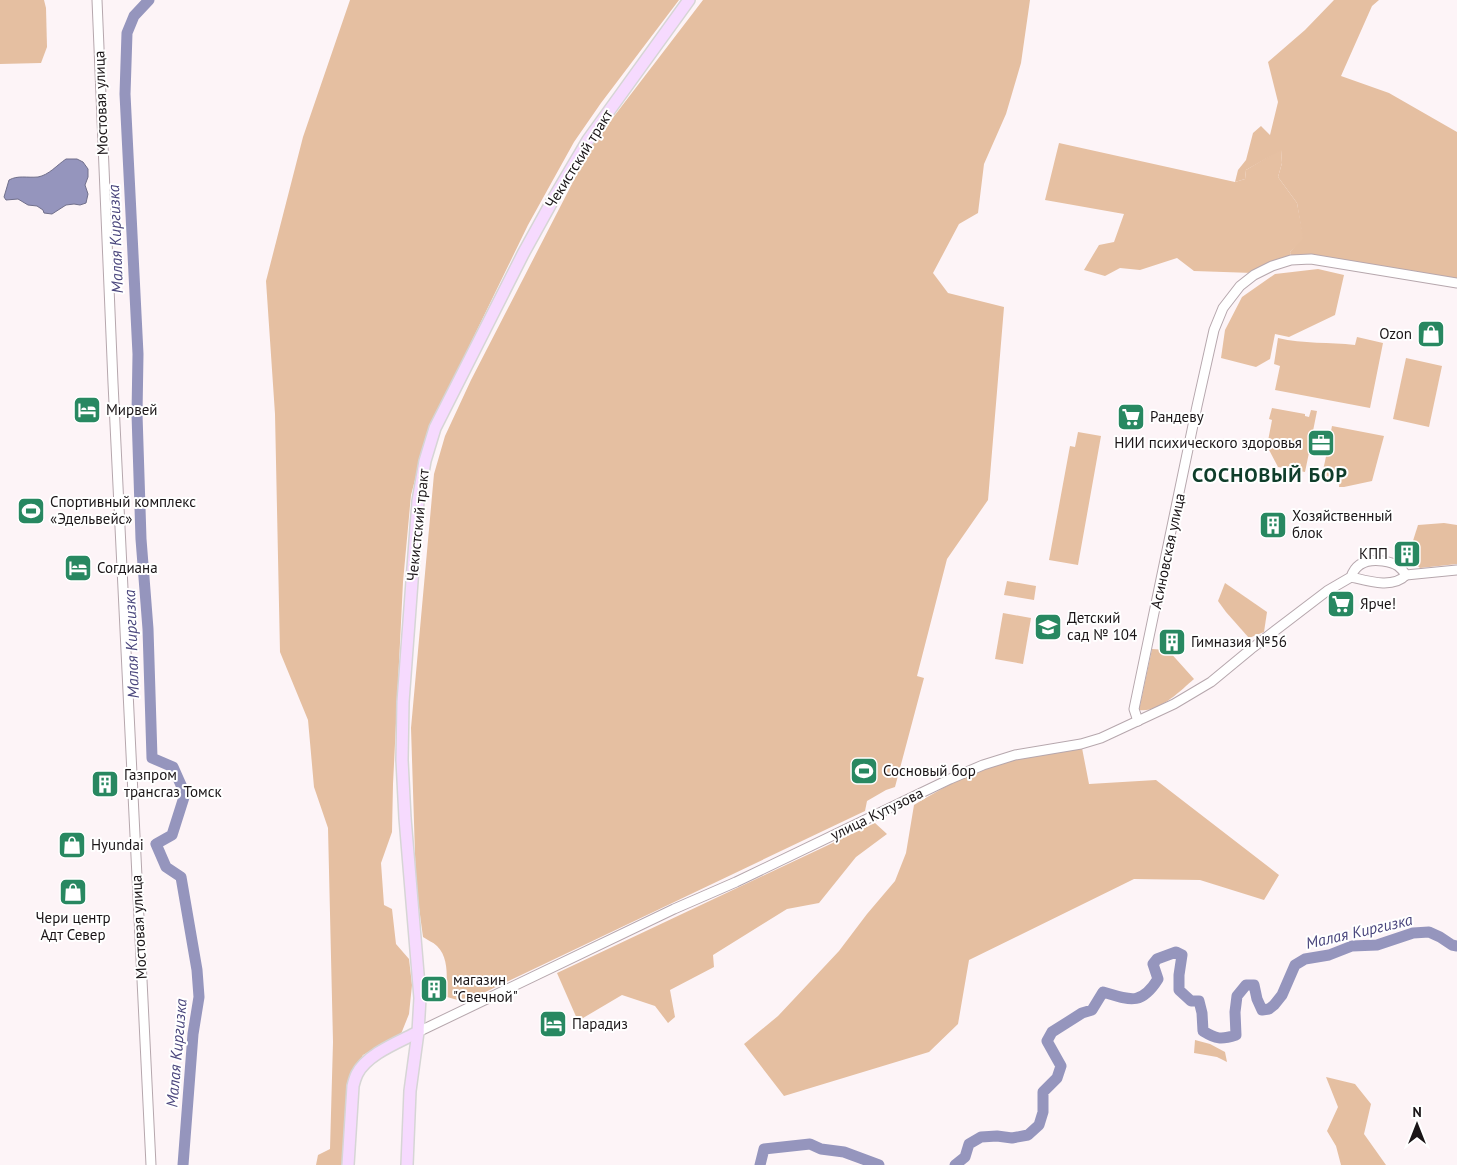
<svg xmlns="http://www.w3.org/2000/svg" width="1457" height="1165" viewBox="0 0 1457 1165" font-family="'PT Sans',sans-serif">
	<rect width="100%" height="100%" fill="#fdf4f7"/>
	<g fill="#e6c0a2">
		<polygon points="1059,143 1235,182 1245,179 1246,170 1281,149 1282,163 1278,177 1297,203 1304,240 1290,252 1291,257 1253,273 1194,271 1177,258 1140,270 1120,268 1105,276 1084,270 1099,245 1114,242 1124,214 1045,200"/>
		<polygon points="1318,269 1344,275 1335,315 1289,337 1275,334 1270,359 1256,367 1221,358 1225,330 1242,297 1275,274"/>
		<path d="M1357 337 1383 343 1370 408 1275 390 1280 366 1274 364 1278 338C1303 344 1330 342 1355 345Z"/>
		<polygon points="1406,358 1442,366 1429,427 1393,419"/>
		<polygon points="1272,408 1305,414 1305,416 1309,417 1311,410 1317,411 1312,436 1310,436 1309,442 1311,443 1305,472 1278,467 1267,446 1272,420 1269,419"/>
		<polygon points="1332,426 1384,436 1372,481 1344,487 1339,487 1340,479 1322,475 1327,452 1329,452 1330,447 1328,446"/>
		<polygon points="1078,432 1101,436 1078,565 1049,560 1070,446 1075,447"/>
		<polygon points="1007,581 1036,586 1034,600 1004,595"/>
		<polygon points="1003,613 1031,618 1023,664 995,659"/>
	</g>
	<g fill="#e5bfa1">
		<polygon points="0,0 44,0 46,8 47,47 41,63 0,64"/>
		<polygon points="350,0 679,0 601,103 574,142 528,225 428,431 411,495 403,582 393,784 392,832 381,863 384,905 392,909 396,944 409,959 412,985 409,1014 401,1034 363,1055 354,1070 344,1165 316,1165 318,1155 330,1149 333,1042 328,828 314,787 308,720 280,652 275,414 266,281 303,137"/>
		<path d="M703 0H1030L1021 63 1006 114 984 164 978 213 959 224 933 273 948 293 1004 307 988 500 947 559 917 676 924 678 895 787 886 790 867 801 865 811 479 995 461 1001 447 997C446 979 450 959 437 946 433 942 427 940 423 937L416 885 411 728 434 474 445 436 471 380 592 145Z"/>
		<polygon points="1334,0 1379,0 1372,6 1341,76 1389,93 1457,132 1457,279 1291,257 1290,252 1303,239 1297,203 1278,177 1282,163 1281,150 1246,170 1245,179 1235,182 1238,170 1246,160 1253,133 1261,126 1270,135 1278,102 1268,62 1305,30"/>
		<polygon points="1444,523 1457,525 1457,564 1420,568 1411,560 1411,547 1418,525"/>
		<polygon points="1225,583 1267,612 1264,632 1249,638 1226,612 1218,601"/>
		<path d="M1152 649 1168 650 1194 679C1180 691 1159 713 1139 710Z"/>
		<path d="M1082 748 1089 784 1156 780 1279 875 1264 900 1200 880 1134 879 969 960 958 1024 929 1052 784 1096 744 1044 778 1016 839 951 867 914 895 881 906 853 914 805C946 786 980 766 1016 758 1038 753 1060 751 1082 748Z"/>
		<polygon points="875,823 887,834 856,857 819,903 787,909 713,955 714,967 670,990 675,1017 668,1023 655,1006 622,995 578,1021 557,973"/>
		<polygon points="1195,1040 1210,1044 1225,1052 1227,1062 1217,1057 1194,1053"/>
		<polygon points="1326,1077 1355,1084 1371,1104 1364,1134 1386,1165 1341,1165 1336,1146 1327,1131 1338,1107"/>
	</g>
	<path fill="#9595bd" stroke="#706f8b" d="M66 159H77L83 162 88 169V177L85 185 88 194 86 203 80 205 74 204 66 205 52 214 44 213 43 210 37 206 28 205 18 199 6 200 4 197 9 180C18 175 27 178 38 177 49 175 57 165 66 159Z"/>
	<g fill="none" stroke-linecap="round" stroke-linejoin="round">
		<g stroke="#9595bd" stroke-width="11">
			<polyline points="149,0 134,16 127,33 125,94 138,354 137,414 141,539 148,629 152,758 173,767 185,794 172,835 156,844 166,867 181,877 197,970 199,997 193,1034 183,1165"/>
			<polyline points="760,1165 764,1149 810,1144 821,1149 844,1152 879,1165"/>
			<path d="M955 1165 965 1157 969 1144 981 1137 997 1136 1012 1138 1028 1135 1039 1125 1043 1112V1092L1057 1078 1061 1066 1047 1041 1052 1032 1082 1013 1092 1010 1103 992C1130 1000 1141 1006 1158 979L1153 964 1157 959 1176 952 1182 955 1179 975V990L1191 1001H1199L1202 1013 1203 1031C1216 1039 1221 1040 1236 1035L1235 1012 1237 996 1246 985H1254L1257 999 1262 1010 1269 1009 1274 1005 1282 995 1295 965 1305 959 1329 955 1352 946 1377 945 1413 933 1429 932 1440 937 1452 945 1457 946"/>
		</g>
		<g stroke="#b6a7ad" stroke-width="11">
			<g id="minor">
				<polyline points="97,0 113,383 151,1165"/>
				<polyline points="1406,575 1457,570"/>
				<path d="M1351 577C1368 581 1393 589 1406 575"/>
				<polyline points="1138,721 1134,709 1197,406 1214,330 1223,308 1240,286 1254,275 1272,266 1291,260 1311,259 1457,283"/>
				<path d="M418 1032 674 909 736 882 950 779 983 765 1015 755 1081 744 1101 738 1174 704 1211 682 1251 649 1327 591 1351 577C1356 562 1369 559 1383 561 1389 562 1394 563 1398 566 1402 569 1404 572 1406 575"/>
			</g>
		</g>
		<g stroke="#d6d5d5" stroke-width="14">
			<g id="major">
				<path d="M348 1165 353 1086C354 1082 355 1078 357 1074 367 1054 399 1042 418 1032"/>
				<polyline points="407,1165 410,1091 418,1032 420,998 405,818 402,760 403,702 418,501 425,461 435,428 523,254 555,196 588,140 689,0"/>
			</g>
		</g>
		<use href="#minor" stroke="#fff" stroke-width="9"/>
		<use href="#major" stroke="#f6dafe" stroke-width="11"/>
	</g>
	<defs>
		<g id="shop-square" transform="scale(1.4375)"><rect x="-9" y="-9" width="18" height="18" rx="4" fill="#288861" stroke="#fff"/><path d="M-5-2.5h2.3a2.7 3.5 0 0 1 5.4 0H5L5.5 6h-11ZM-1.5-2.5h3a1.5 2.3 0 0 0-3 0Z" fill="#fff"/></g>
		<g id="hotel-square" transform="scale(1.4375)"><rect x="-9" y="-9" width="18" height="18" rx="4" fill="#288861" stroke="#fff"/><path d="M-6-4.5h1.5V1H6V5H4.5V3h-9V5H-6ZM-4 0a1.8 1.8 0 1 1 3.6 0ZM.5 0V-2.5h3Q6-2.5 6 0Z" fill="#fff"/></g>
		<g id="supermarket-square" transform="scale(1.4375)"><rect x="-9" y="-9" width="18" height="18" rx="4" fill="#288861" stroke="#fff"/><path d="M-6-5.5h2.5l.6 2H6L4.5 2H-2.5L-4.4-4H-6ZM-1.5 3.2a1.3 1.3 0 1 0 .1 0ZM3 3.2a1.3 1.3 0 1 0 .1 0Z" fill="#fff"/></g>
		<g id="office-square" transform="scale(1.4375)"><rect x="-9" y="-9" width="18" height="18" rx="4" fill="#288861" stroke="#fff"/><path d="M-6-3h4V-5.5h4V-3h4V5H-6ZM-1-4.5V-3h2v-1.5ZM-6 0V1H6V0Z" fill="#fff"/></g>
		<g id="stadium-square" transform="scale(1.4375)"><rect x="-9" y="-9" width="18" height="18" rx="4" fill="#288861" stroke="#fff"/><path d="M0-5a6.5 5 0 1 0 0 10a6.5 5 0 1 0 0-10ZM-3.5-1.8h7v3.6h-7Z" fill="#fff"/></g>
		<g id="building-square" transform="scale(1.4375)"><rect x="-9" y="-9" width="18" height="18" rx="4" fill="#288861" stroke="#fff"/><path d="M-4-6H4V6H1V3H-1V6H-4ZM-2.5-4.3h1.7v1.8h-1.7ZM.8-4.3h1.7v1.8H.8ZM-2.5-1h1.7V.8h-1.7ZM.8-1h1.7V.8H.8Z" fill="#fff"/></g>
		<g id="school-square" transform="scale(1.4375)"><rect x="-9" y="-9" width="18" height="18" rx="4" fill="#288861" stroke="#fff"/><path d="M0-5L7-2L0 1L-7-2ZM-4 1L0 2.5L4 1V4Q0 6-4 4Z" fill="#fff"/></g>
	</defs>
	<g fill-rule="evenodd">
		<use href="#shop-square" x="1431" y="334"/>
		<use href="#hotel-square" x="87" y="410"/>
		<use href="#supermarket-square" x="1131" y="417"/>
		<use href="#office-square" x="1321" y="443"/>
		<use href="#stadium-square" x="31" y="511"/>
		<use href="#building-square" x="1273" y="525"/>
		<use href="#building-square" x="1407" y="554"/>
		<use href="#hotel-square" x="78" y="568"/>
		<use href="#supermarket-square" x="1341" y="604"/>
		<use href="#school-square" x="1048" y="627"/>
		<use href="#building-square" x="1172" y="642"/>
		<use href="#stadium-square" x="864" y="771"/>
		<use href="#building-square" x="105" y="784"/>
		<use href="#shop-square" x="72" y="845"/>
		<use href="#shop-square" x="73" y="892"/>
		<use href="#building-square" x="434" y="989"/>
		<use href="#hotel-square" x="553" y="1024"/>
	</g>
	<g text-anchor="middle" stroke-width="4" stroke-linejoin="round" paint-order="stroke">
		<g font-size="15" fill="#1a1517" stroke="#fff">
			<text transform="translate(101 103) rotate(-92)" y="5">Мостовая улица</text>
			<text transform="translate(579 159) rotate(-58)" y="5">Чекистский тракт</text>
			<text transform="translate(418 525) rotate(-84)" y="5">Чекистский тракт</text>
			<text transform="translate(1168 551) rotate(-78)" y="5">Асиновская улица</text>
			<text transform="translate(877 814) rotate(-26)" y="5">улица Кутузова</text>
			<text transform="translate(139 927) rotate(-93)" y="5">Мостовая улица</text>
		</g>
		<g font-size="15" fill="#1a1517" stroke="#fff" text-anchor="start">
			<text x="1412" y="339" text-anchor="end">Ozon</text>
			<text x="106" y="415">Мирвей</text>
			<text x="1150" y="422">Рандеву</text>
			<text x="1302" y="448" text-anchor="end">НИИ психического здоровья</text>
			<text x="50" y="507">Спортивный комплекс<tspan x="50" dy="17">«Эдельвейс»</tspan></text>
			<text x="1292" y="521">Хозяйственный<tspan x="1292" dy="17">блок</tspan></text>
			<text x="1388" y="559" text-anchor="end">КПП</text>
			<text x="97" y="573">Согдиана</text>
			<text x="1360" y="609">Ярче!</text>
			<text x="1067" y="623">Детский<tspan x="1067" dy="17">сад № 104</tspan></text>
			<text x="1191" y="647">Гимназия №56</text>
			<text x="883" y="776">Сосновый бор</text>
			<text x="124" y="780">Газпром<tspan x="124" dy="17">трансгаз Томск</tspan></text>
			<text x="91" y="850">Hyundai</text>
			<text x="73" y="923" text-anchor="middle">Чери центр<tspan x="73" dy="17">Адт Север</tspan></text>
			<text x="453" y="985">магазин<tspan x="453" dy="17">"Свечной"</tspan></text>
			<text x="572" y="1029">Парадиз</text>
		</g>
		<g font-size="16" font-style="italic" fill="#4a467d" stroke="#fff">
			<text transform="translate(115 239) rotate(-92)" y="6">Малая Киргизка</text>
			<text transform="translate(131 644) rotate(-92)" y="6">Малая Киргизка</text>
			<text transform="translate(1359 931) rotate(-13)" y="6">Малая Киргизка</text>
			<text transform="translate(176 1053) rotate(-85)" y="6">Малая Киргизка</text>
		</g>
		<g font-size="20" font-weight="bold" letter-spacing="1" fill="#0f3d2a" stroke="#fff">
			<text x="1270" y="482">СОСНОВЫЙ БОР</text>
		</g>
	</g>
	<g transform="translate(1417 1125)" stroke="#ffffff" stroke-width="4" paint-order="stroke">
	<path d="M0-4L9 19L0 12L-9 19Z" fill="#1a1517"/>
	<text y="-8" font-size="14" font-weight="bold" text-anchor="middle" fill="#1a1517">N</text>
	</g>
</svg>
